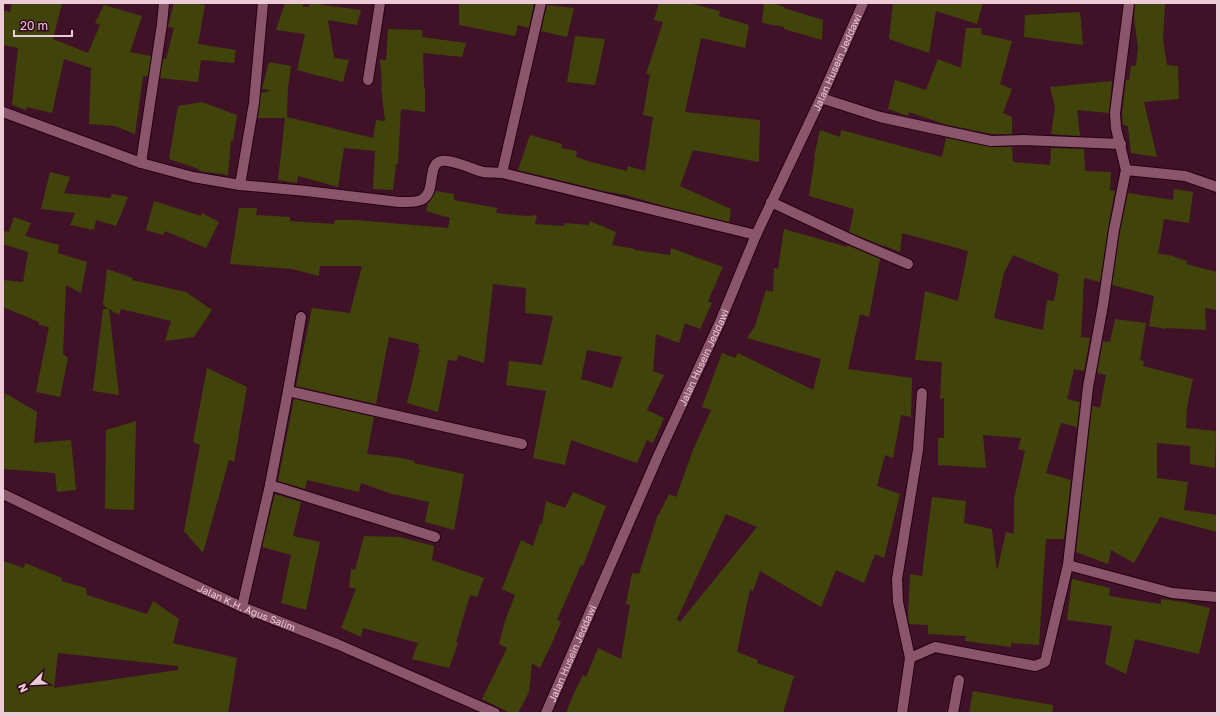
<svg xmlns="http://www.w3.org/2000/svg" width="1220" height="716" viewBox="0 0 1220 716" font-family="'Golos Text',sans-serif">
	<rect width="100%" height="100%" fill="#401228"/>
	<g fill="#40440b" fill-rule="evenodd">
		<polygon points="12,3 62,3 53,39 88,53 100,25 95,23 104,5 142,16 130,52 151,56 148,76 143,76 135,134 115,126 89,124 91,68 64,59 52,113 27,107 26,110 12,105 18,48 3,45 3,10 10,12"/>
		<polygon points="174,3 191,3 205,5 198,44 236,50 234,63 201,60 198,82 160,78 163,59 166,59 174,28 168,27"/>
		<polygon points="285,3 303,3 303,7 309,7 309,3 361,10 357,25 328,20 334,58 349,60 343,82 297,70 305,34 276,30"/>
		<polygon points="459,3 534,3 529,28 518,25 515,36 459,25"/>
		<polygon points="659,3 689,3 720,11 719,16 749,25 745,48 701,38 685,112 760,120 759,162 693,150 680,186 731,209 729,222 671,208 626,195 604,191 518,170 530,135 562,144 561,148 577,151 576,157 591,162 627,171 628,166 645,171 653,117 643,115 650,74 646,74 663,22 654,20"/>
		<polygon points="764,3 772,3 784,7 784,8 823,20 822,40 784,29 784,27 762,23"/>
		<polygon points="893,3 983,3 977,24 936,11 929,53 889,39"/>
		<polygon points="1135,3 1165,3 1163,39 1167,65 1178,66 1179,99 1144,102 1157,157 1131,153 1128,126 1123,125 1122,114 1126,80 1129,80 1131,66 1136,66 1138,48 1134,18"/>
		<polygon points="547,5 574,8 567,37 541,31"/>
		<polygon points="1080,12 1083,45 1024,37 1025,15"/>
		<polygon points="966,28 982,28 981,34 1012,41 1000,84 1012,89 1003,113 1012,117 1012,134 992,134 944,124 909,112 908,116 888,109 895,80 926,90 938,59 961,68"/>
		<polygon points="388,29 422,30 422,37 466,43 462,57 423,53 424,88 425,88 425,112 401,109 398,164 396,164 393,190 373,189 375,151 344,148 338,187 298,176 297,183 278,180 285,118 258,118 261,93 270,91 270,90 262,89 269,62 291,66 288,88 287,117 373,138 376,120 385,121 381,87 382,87 380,60 386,60"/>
		<polygon points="575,36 605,39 595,85 567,82"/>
		<polygon points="1112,81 1109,113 1077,110 1080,136 1051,134 1055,107 1050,87"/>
		<polygon points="202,102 237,115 233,141 231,141 228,175 199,171 199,169 169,159 178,106"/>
		<path d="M820 130 840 137 841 130 942 157 946 138 990 147H1012L1013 162 1050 165 1051 148 1084 149 1085 171 1111 172 1110 190 1115 191 1108 229 1100 282 1084 278 1081 337 1090 338 1084 371 1074 369 1067 399 1080 402 1077 427 1061 423 1046 473 1071 480 1064 539H1046L1039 645 1011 643V647L965 641 966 636 928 634V625L909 624 908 618 910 574 922 576 932 497 966 501 964 523 992 529 997 571 1006 532 1014 534V499L1025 451 1018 449 1021 438 983 435 986 468 938 465V438H944V398L940 399 942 362 915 360 925 291 958 301 968 251 902 233 900 252 883 245V246L849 232 854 209 809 196 815 157H814ZM1013 255 1059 274 1054 301 1047 300 1043 330 994 318 1004 273Z"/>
		<polygon points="50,172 70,177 64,193 110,198 112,194 128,197 116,226 96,220 94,230 70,225 75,213 41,209"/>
		<polygon points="1174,189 1193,192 1189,223 1164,219 1158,254 1169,255 1187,261 1186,264 1217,272 1217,310 1205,308 1206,330 1167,328 1166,329 1149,326 1154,296 1112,285 1120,231 1128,193 1173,200"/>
		<path d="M436 191 454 194V200L497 208 496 213 526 216 537 215 535 224 564 226 565 223 589 225 590 221 616 232 612 245 635 249V250L670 255 671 248 723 267 708 301 712 303 700 329 685 323 679 343 656 334 653 371 664 375 647 410 664 418 653 443 647 440 637 463 571 440 565 465 533 458 546 391 506 385 509 361 542 365 553 316 525 313 526 288 493 284 484 363 458 355 457 361 448 360 438 412 407 403 420 349H418L419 344 389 337 376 404 296 386 312 308 350 313 362 266H320L319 276 292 269 230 264 239 208H257L256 215 290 217V221L334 224 335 220H356L448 228 450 218 426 211 428 203 431 200ZM587 350 622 357 612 388 581 379Z"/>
		<polygon points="154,201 201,216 202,213 219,222 206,248 165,231 163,235 146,230"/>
		<polygon points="14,217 31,223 25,236 59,245 58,253 87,262 81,293 66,285 63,354 68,358 60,397 36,392 49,327 39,325 39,322 3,307 3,280 23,282 28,252 3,244 3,231 9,232"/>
		<path d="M784 229 847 247V245L880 259 869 317 860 314 848 369 912 378 911 417 901 415 893 458 885 455 877 486 900 494 884 558 875 554 864 583 836 570 821 607 760 571 753 591 750 589 737 652 758 660 757 663 794 676 783 713H566L574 693 583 675 586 677 598 648 621 659 630 605 626 604 632 573 639 574 658 514H659L669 494 676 497 693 450 711 410 702 407 722 353 735 358 738 353 813 390 821 359 747 338 755 326 766 290 773 292 774 268 778 269ZM726 514 757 527 680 622 677 619Z"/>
		<polygon points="107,269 133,278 132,280 186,292 212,310 194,337 165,341 171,321 121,309 119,315 109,309 119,395 93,391 103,309 108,309 103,305"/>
		<polygon points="1115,319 1146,323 1140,360 1144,361 1143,366 1193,379 1187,407 1186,428 1216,431 1215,468 1190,464 1190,446 1157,443 1157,478 1188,482 1184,510 1217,515 1217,532 1160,517 1134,563 1111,550 1108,564 1076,552 1092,406 1100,408 1106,375 1097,373 1103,341 1110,342"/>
		<polygon points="207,368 247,387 234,462 229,460 203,553 184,531 200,445 193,442"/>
		<polygon points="5,393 37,412 34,443 71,440 76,490 57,492 55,473 3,469 3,414"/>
		<polygon points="294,399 374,417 367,454 395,457 415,461 414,463 464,474 454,530 425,522 429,502 392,494 361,483 359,492 307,480 305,489 278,481"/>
		<polygon points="136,421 134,510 105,509 106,430"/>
		<polygon points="573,492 606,506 583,566 581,565 557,620 561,622 552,643 540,668 532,663 529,692 518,713 510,713 482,699 507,648 499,644 505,621 515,595 502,589 521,540 533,546 540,524 542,524 546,501 565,508"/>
		<polygon points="275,494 301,502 293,536 320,542 306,610 281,603 291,555 262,547"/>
		<polygon points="364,536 399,537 434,546 432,560 484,578 477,597 470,595 456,642 458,643 449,668 412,659 418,643 363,628 361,637 341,628 356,589 349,587 351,569 355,570"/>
		<path d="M3 561 24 568 25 563 62 578 61 581 86 588 87 595 147 614 153 601 179 619 173 643 237 658 228 713H3ZM58 653 178 666V670L54 688Z"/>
		<polygon points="1072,579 1110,588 1109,596 1161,604 1161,599 1183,602 1210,608 1199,654 1135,639 1126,674 1105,664 1112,626 1067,620"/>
		<polygon points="973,691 1053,705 1052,713 969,713"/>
	</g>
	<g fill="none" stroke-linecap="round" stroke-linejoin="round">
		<g stroke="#240011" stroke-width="12">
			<g id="minor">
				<polyline points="368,80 380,3"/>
				<polyline points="821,98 880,117 991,141 1023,140 1121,144"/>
				<path d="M3 112 141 163 193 177 240 185 306 191 399 202C406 202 414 203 421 200 437 193 426 165 441 161 452 159 472 169 483 172 489 173 496 172 502 173L756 235"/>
				<polyline points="141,163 162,24 164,3"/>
				<polyline points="1126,170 1185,176 1217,187"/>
				<polyline points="502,173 541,3"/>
				<polyline points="240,185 254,103 263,3"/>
				<polyline points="771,202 854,241 908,264"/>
				<polyline points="288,391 522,444"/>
				<polyline points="270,485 288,391 301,317"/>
				<path id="s1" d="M3 494 113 547 242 607 337 644 495 713"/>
				<polyline points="1068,565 1172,593 1217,597"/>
				<polyline points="242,607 270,485 435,537"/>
				<polyline points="910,658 898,602 897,579 918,450 922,393"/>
				<path id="s2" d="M546 713 658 456 720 322 756 235 821 98 863 3"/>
				<polyline points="902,713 910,658 935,647 1035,666 1045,662 1068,565 1088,387 1103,305 1114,230 1126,170 1116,128 1115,113 1129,3"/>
				<polyline points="953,713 959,680"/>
			</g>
		</g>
		<use href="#minor" stroke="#8b566c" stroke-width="10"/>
	</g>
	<g text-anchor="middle" stroke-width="4" stroke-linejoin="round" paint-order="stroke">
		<g font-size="10" fill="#eacbd6" stroke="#34081f">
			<text dy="4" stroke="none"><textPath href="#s2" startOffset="713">Jalan Husein Jeddawi</textPath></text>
			<text dy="4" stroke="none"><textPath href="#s2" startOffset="389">Jalan Husein Jeddawi</textPath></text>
			<text dy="4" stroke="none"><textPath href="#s1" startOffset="269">Jalan K.H. Agus Salim</textPath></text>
			<text dy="4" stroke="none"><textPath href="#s2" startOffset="65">Jalan Husein Jeddawi</textPath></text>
		</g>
	</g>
	<rect width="1220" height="716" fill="none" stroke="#eacbd6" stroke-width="8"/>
	<g transform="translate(32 684) rotate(246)" stroke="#34081f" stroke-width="3" paint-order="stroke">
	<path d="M0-3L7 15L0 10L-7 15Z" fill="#eacbd6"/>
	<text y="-6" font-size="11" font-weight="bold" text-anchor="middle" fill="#eacbd6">N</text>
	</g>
	<path d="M14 30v6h58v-6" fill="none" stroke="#eacbd6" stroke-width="2"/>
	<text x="20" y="30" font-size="12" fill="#eacbd6" stroke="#34081f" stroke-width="3" paint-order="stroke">20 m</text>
</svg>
